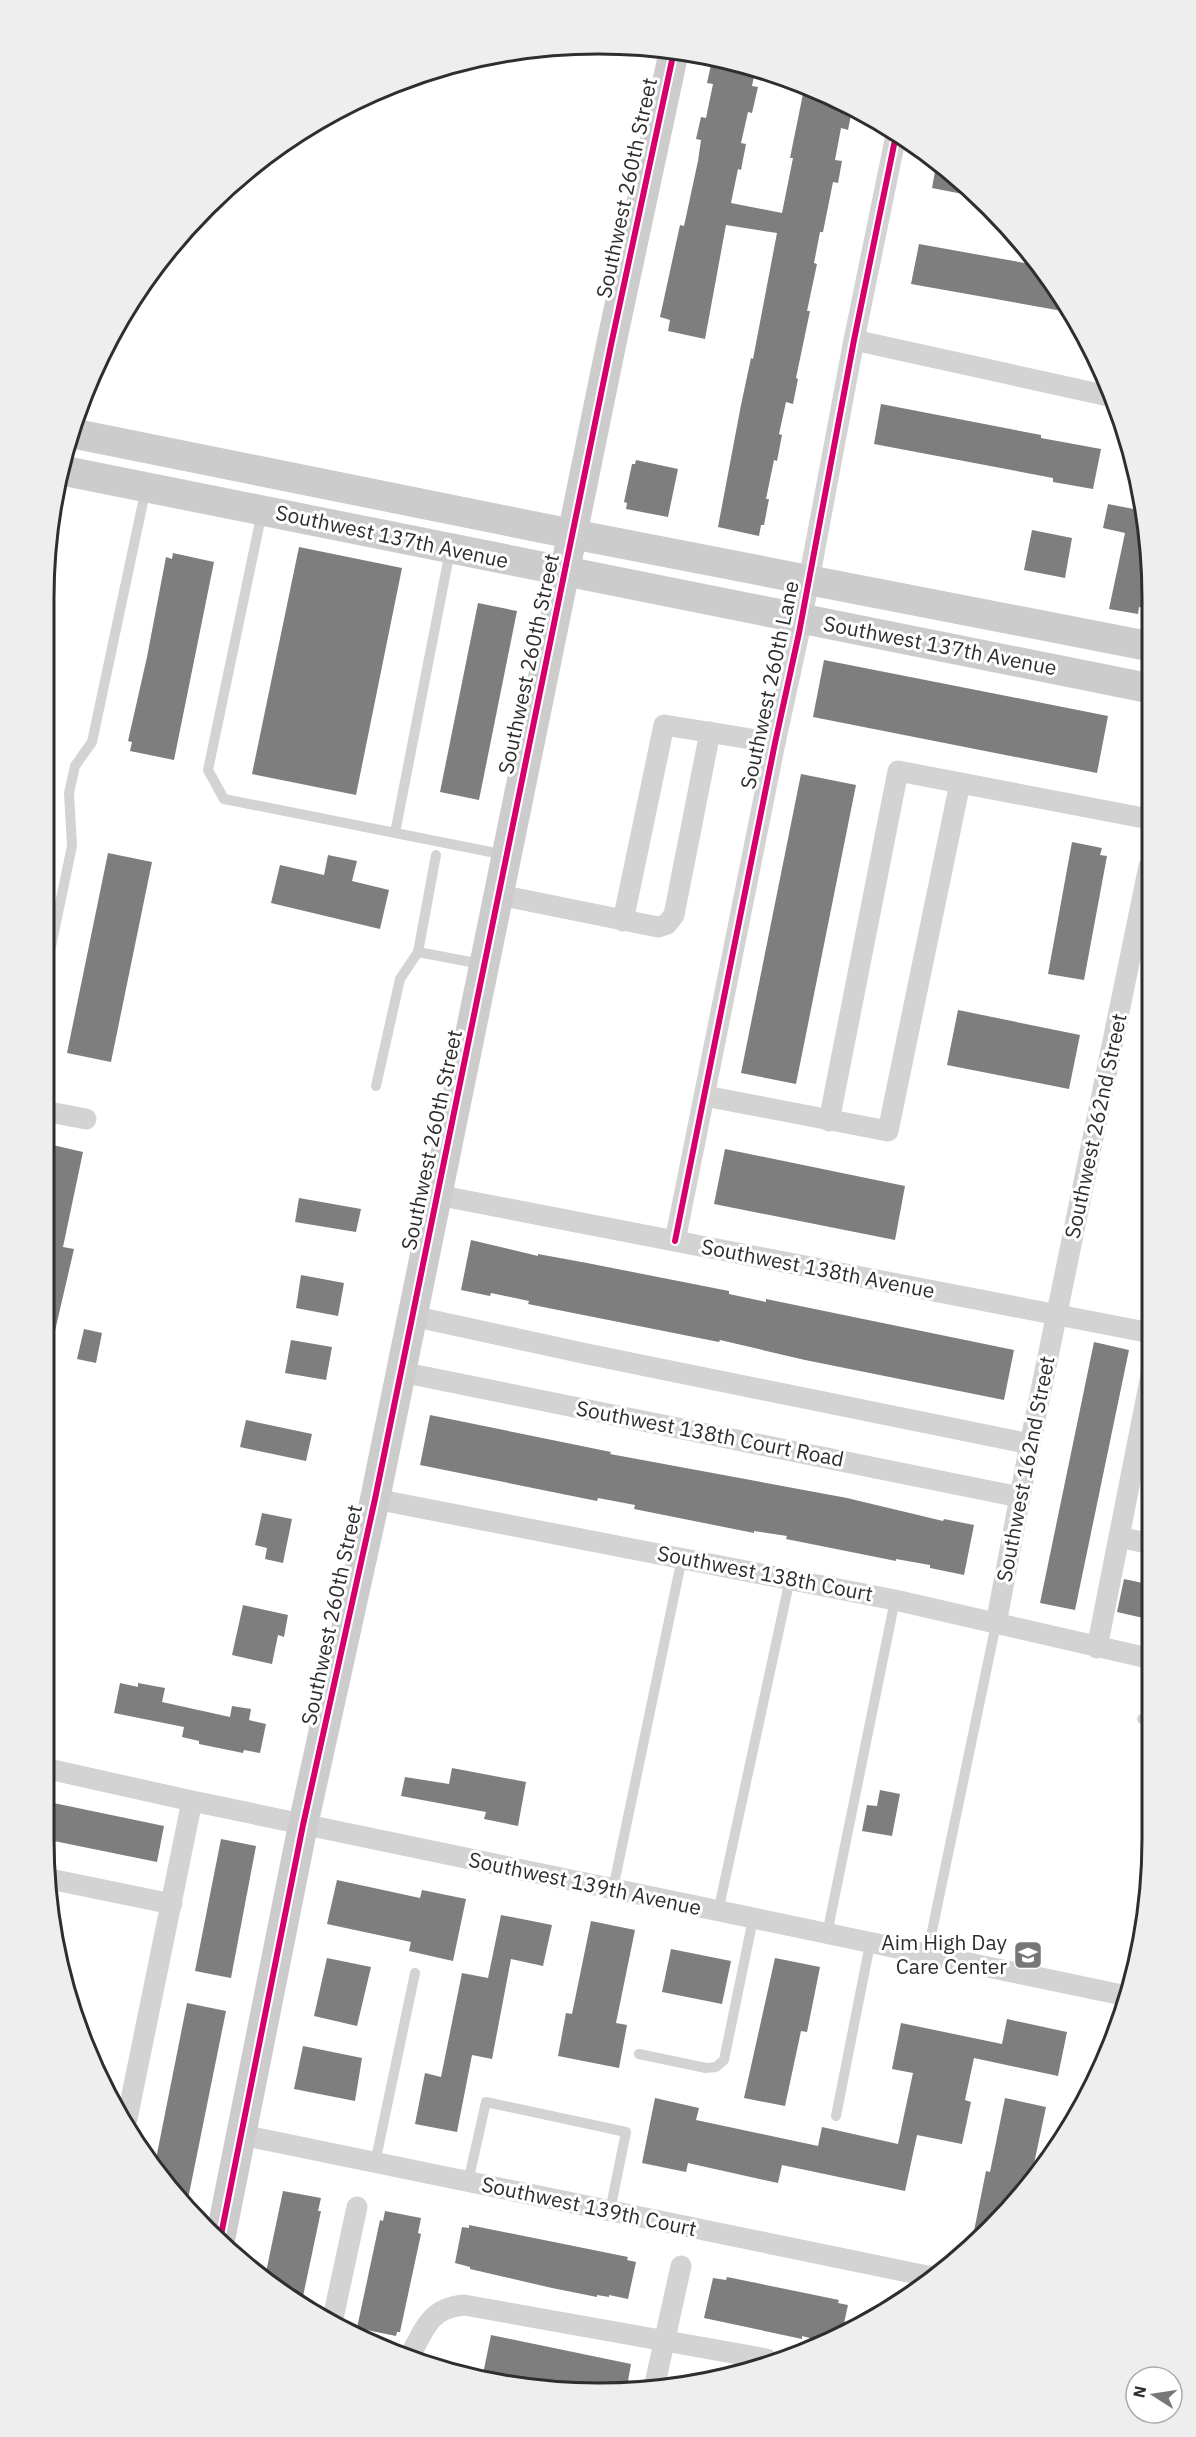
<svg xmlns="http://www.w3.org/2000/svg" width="1196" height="2437" viewBox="0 0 1196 2437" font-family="'IBM Plex Sans',sans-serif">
	<rect width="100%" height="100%" fill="#fff"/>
	<g fill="#7e7e7e">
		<polygon points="712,60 755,71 752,86 758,87 752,113 748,112 741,143 746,144 741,170 738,169 731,203 782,213 793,158 790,158 805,84 852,110 848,130 841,128 835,160 842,161 838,183 833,182 823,232 820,232 814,263 817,264 807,311 810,311 796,378 798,379 793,404 786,402 779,434 782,435 777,461 774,460 766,499 769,499 764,525 761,525 759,536 718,527 741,405 751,358 753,359 777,233 726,225 705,339 668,331 670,320 660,317 680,225 684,226 698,161 701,140 696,139 701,117 706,118 713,84 707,83"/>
		<polygon points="937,160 946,168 973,196 932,188"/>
		<polygon points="919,244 1041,266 1068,312 911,284"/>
		<polygon points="881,404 1041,435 1041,438 1101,449 1093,489 1053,482 1053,478 874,444"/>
		<polygon points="636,460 678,469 668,517 626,509 627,503 624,502 632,464 635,464"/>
		<polygon points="1108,504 1144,511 1148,525 1148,609 1139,607 1138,614 1109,609 1125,533 1103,528"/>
		<polygon points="1032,530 1072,538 1065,578 1024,570"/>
		<polygon points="299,547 402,568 356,795 252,774"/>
		<polygon points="173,553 214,562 174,760 130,751 132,742 128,741 147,657 166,557 172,559"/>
		<polygon points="478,603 517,611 479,800 440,792"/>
		<polygon points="824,660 1108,716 1097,773 813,717"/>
		<polygon points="801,774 856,785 796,1084 741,1073"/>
		<polygon points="1072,842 1102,848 1100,855 1107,856 1084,980 1048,974"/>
		<polygon points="108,853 152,862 111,1062 67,1053"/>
		<polygon points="328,855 357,861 352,881 389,890 380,929 271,903 280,865 324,875"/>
		<polygon points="958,1010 1080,1035 1069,1089 947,1065"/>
		<polygon points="44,1143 83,1152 63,1247 74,1249 51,1348 44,1347"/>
		<polygon points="725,1149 905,1186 895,1240 714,1204"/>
		<polygon points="299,1198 361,1209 356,1232 295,1222"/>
		<polygon points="471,1240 538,1256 538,1254 587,1263 729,1291 729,1294 766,1302 766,1299 1014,1350 1004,1400 805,1360 720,1340 719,1342 528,1304 529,1301 491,1293 490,1296 461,1290"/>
		<polygon points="301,1275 344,1283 338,1316 296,1308"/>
		<polygon points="84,1329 102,1333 96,1363 77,1359"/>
		<polygon points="291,1340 332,1347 326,1380 285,1373"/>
		<polygon points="1094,1342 1129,1350 1075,1610 1040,1603"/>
		<polygon points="430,1415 611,1452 610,1454 847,1498 943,1521 944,1519 974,1525 964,1575 930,1568 930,1565 896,1559 896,1561 786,1539 787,1536 754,1531 754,1533 634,1509 635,1505 598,1498 597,1501 420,1465"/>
		<polygon points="246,1420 312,1434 306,1461 240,1447"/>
		<polygon points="262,1513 292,1519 283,1563 265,1559 267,1548 255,1545"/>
		<polygon points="1124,1579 1152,1585 1152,1620 1117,1612"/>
		<polygon points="243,1605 288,1615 284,1637 278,1635 272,1664 232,1655"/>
		<polygon points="120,1683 138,1687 138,1683 165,1688 162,1702 230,1717 232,1706 251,1709 249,1720 266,1724 260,1753 244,1750 243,1753 199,1744 199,1741 182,1737 184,1727 114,1713"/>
		<polygon points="452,1768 526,1782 518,1826 484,1819 486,1812 401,1796 405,1777 449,1784"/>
		<polygon points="880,1790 900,1794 892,1836 862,1831 867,1805 877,1806"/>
		<polygon points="44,1801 164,1826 157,1862 44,1839"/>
		<polygon points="221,1839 256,1846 231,1978 195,1971"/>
		<polygon points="337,1880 420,1898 422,1890 466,1899 453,1961 409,1951 411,1942 327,1924"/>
		<polygon points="501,1915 552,1925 543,1966 511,1959 492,2059 472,2055 457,2132 415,2124 425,2073 441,2077 462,1973 488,1978"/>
		<polygon points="591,1921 635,1930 616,2023 627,2025 619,2068 558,2056 566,2013 572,2014"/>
		<polygon points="671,1949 731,1961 722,2004 662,1992"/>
		<polygon points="327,1958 371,1967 357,2026 314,2016"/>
		<polygon points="775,1958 820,1967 807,2032 801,2031 785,2106 744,2098"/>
		<polygon points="187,2003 226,2011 187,2204 158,2177 154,2169"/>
		<polygon points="1007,2019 1067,2032 1058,2076 974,2058 965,2100 971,2102 962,2144 917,2135 905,2191 782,2165 778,2183 688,2163 686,2172 642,2163 655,2098 699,2108 696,2120 818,2146 822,2127 898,2144 913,2073 892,2069 901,2023 1002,2044"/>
		<polygon points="303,2046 362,2058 355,2101 294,2089"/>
		<polygon points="1005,2098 1046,2107 1031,2178 1015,2205 971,2246 986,2171 990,2172"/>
		<polygon points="283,2191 321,2198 318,2211 321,2211 301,2306 290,2300 265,2277"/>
		<polygon points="385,2211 421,2218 418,2233 421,2234 400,2332 397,2332 396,2336 357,2328 380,2220 383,2221"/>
		<polygon points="469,2225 628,2257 627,2260 636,2262 628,2299 609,2295 609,2297 597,2295 597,2297 552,2288 470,2269 470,2267 455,2263 462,2227 469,2228"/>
		<polygon points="727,2277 839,2300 838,2303 848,2305 841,2337 825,2342 802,2336 802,2339 704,2318 713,2278 726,2280"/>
		<polygon points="491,2335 631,2364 627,2387 510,2383 486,2378 487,2375 483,2374"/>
	</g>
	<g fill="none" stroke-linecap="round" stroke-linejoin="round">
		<g stroke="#d3d3d3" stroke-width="10">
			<polyline points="262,512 208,770 224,799 506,855"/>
			<polyline points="395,833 450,551"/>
			<polyline points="436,855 418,952 481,964"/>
			<polyline points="44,980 72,846 69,793 75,766 92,742 146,488"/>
			<polyline points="376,1086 400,979 418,952"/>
			<polyline points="1142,1719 1152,1721"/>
			<polyline points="613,1889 682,1558"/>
			<polyline points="718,1912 790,1579"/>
			<polyline points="827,1934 895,1600"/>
			<polyline points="927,1955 996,1624"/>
			<polyline points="639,2054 706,2068 716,2067 724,2060 753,1919"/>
			<polyline points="836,2116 870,1944"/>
			<polyline points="375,2163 415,1973"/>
			<polyline points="468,2182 486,2102 626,2132 610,2211"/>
		</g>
		<g stroke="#d3d3d3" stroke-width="21">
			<polyline points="854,340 1113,397"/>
			<polyline points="499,895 658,927 667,924 674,915 710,732"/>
			<polyline points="623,921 664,725 775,743"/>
			<polyline points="705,1096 888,1131 960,783"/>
			<polyline points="44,1111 86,1119"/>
			<polyline points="829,1121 898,771 1149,819"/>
			<polyline points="437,1195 1151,1333"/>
			<polyline points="675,1241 775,743 799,633 854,340 896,135"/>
			<polyline points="412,1316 587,1354 1030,1444"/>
			<polyline points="401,1372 1019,1497"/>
			<polyline points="375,1499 895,1600 1152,1659"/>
			<polyline points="1119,1537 1151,1544"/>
			<polyline points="996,1624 1030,1444 1149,866"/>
			<polyline points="1097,1648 1151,1375"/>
			<polyline points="44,1768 192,1801 1127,1996"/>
			<polyline points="50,1879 172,1904"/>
			<polyline points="127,2119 192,1801"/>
			<polyline points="242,2135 937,2278"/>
			<polyline points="332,2323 357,2207"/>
			<path d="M409 2358C424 2330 429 2308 464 2305L767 2359"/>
			<polyline points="654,2388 681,2266"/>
		</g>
		<g stroke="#ccc" stroke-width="30">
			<polyline points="71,433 572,534 1148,646"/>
			<polyline points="60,470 1148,688"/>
			<polyline points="221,2235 303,1825 375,1499 611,345 674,51"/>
		</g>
		<g stroke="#fff" stroke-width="10">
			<g id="cycleway">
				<polyline points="675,1241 775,743 799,633 854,340 896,135"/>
				<polyline points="221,2235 303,1825 375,1499 611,345 674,51"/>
			</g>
		</g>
		<use href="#cycleway" stroke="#d6006c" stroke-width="6"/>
	</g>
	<defs>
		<g id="school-square" transform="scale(1.5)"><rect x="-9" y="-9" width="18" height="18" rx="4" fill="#777" stroke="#fff"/><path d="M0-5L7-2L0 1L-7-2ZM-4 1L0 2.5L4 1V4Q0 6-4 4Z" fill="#fff"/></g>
	</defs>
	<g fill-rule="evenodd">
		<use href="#school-square" x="1028" y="1955"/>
	</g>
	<g text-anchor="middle" stroke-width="6" stroke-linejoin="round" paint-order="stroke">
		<g font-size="21" fill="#2e2e2e" stroke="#fff">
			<text transform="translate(627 188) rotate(-78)" y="7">Southwest 260th Street</text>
			<text transform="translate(392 537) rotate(12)" y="7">Southwest 137th Avenue</text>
			<text transform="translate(940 646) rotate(11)" y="7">Southwest 137th Avenue</text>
			<text transform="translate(529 664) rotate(-78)" y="7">Southwest 260th Street</text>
			<text transform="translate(770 685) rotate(-78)" y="7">Southwest 260th Lane</text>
			<text transform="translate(1096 1126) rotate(-78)" y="7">Southwest 262nd Street</text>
			<text transform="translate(432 1140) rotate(-78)" y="7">Southwest 260th Street</text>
			<text transform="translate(818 1269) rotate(11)" y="7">Southwest 138th Avenue</text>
			<text transform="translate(710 1434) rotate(11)" y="7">Southwest 138th Court Road</text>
			<text transform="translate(1026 1469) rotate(-79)" y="7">Southwest 162nd Street</text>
			<text transform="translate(765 1574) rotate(11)" y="7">Southwest 138th Court</text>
			<text transform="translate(332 1615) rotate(-78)" y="7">Southwest 260th Street</text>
			<text transform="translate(585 1884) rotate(12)" y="7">Southwest 139th Avenue</text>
			<text transform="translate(589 2207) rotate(12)" y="7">Southwest 139th Court</text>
		</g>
		<g font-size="21" fill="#2e2e2e" stroke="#fff" text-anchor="end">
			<text x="1007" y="1950">Aim High Day<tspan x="1007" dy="24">Care Center</tspan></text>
		</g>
	</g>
	<path d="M0 0H1196V2437H0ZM598 54H598A544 544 0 0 1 1142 598V1839A544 544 0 0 1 598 2383H598A544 544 0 0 1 54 1839V598A544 544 0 0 1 598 54Z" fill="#eee" fill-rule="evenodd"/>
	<path fill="none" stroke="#2e2e2e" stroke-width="3" d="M598 54H598A544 544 0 0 1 1142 598V1839A544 544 0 0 1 598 2383H598A544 544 0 0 1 54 1839V598A544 544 0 0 1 598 54Z"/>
	<g transform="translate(1154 2395) rotate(282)"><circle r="28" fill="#ffffff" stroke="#ababab" stroke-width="1.5"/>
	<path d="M0-4.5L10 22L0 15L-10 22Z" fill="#777777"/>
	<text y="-9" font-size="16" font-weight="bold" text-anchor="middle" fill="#2e2e2e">N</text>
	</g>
</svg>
